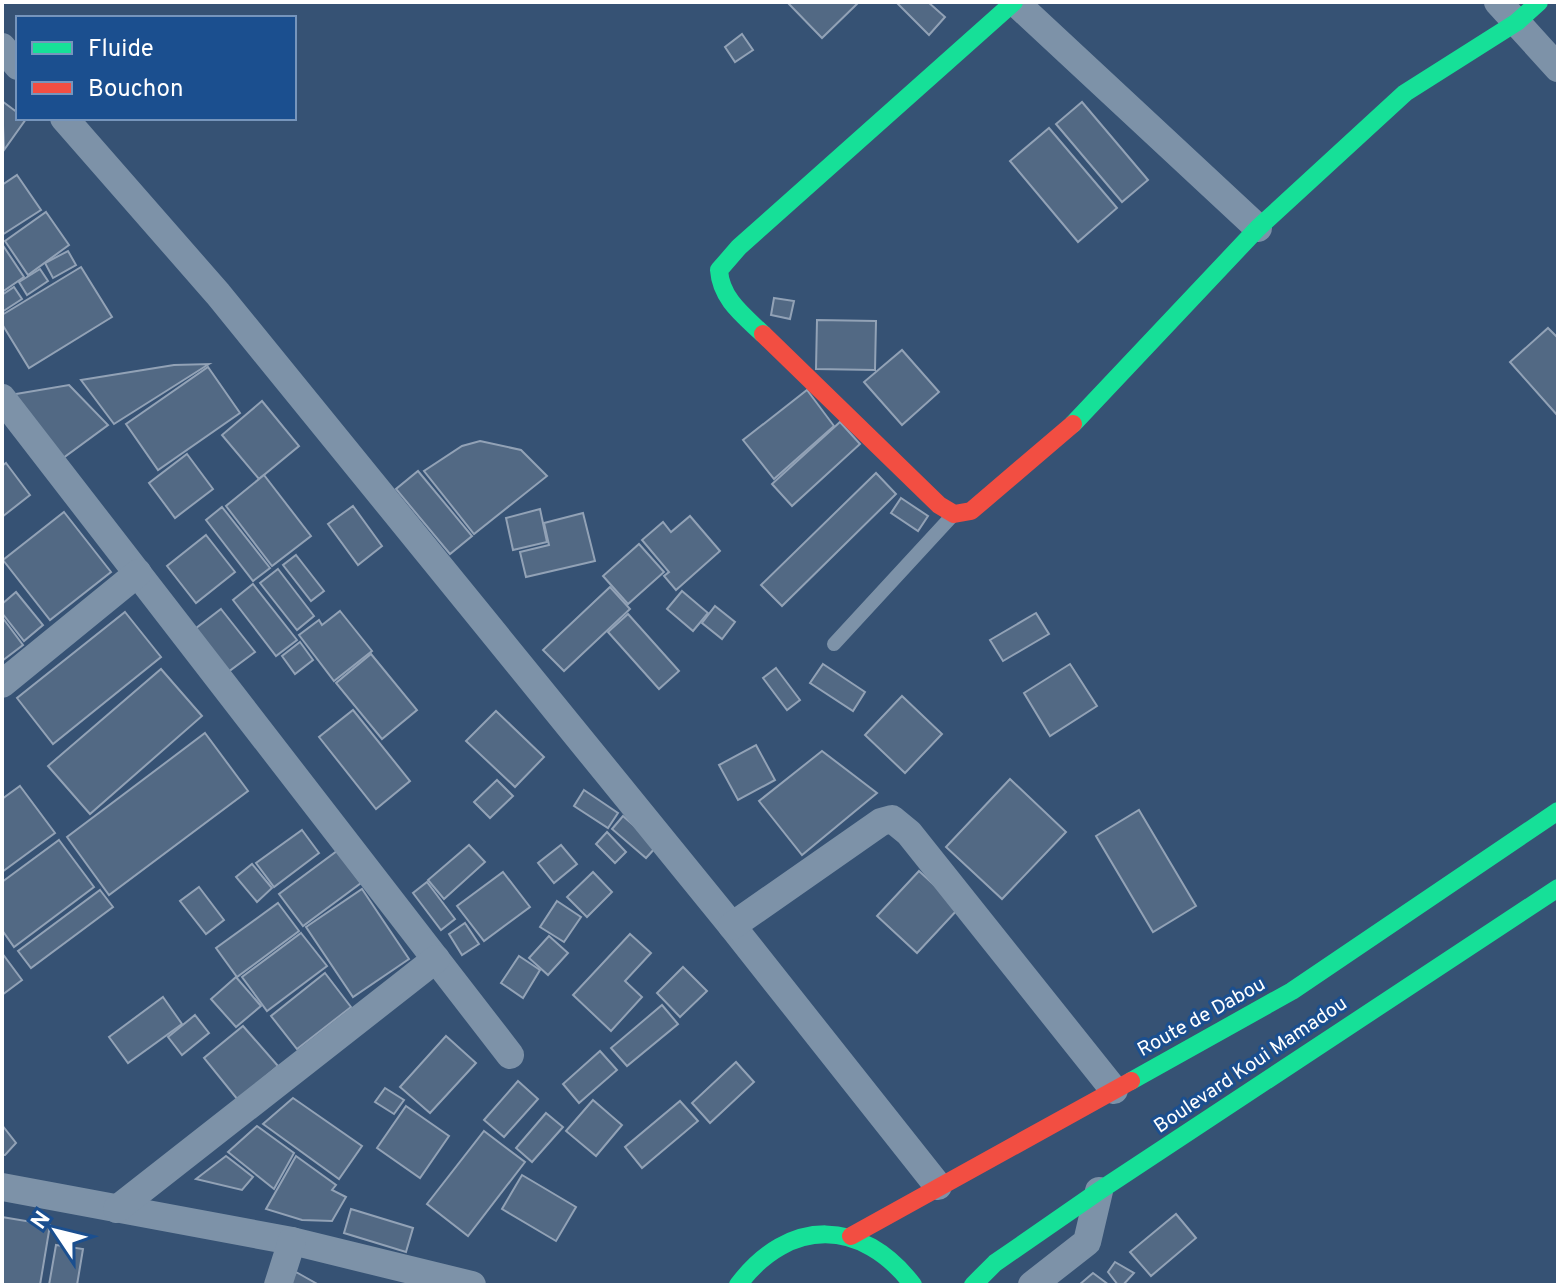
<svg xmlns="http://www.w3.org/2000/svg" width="1560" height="1287" viewBox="0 0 1560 1287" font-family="Overpass,sans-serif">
	<rect width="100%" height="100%" fill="#365274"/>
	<g fill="#526984" stroke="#92a2b6" stroke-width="2">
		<polygon points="787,2 859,2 822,38"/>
		<polygon points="896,2 928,2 945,17 929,35"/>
		<polygon points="742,34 753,50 735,62 725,47"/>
		<polygon points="2,101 18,113 18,118 26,119 4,150"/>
		<polygon points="1082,102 1148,180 1122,202 1056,124"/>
		<polygon points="1049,128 1117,208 1078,242 1010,161"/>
		<polygon points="17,175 41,210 2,235 2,185"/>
		<polygon points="46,212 69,245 28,275 5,241"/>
		<polygon points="2,244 24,277 2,292"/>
		<polygon points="68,251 76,265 53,278 45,263"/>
		<polygon points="81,267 112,317 29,368 2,324 2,315"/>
		<polygon points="40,269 48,281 27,295 19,282"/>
		<polygon points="14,287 22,299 2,312 2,295"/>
		<polygon points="774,298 794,301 790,319 771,315"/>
		<polygon points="817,320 876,321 875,370 816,369"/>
		<polygon points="1548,328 1558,338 1558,416 1510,362"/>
		<polygon points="902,350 939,392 902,425 864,382"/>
		<polygon points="209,364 114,424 81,380 174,365"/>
		<polygon points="208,367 240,413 158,470 126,424"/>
		<polygon points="69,385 108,425 59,461 10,395"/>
		<polygon points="807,390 834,426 774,479 743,440"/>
		<polygon points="262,401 299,446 259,479 222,435"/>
		<polygon points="840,422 860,444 792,506 772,484"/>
		<polygon points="480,441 521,450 547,476 474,534 424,471 462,446"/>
		<polygon points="187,454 213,489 175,518 149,483"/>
		<polygon points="6,463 30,495 2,517 2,466"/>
		<polygon points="418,471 472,536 450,554 396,489"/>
		<polygon points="876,473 896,494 782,606 761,585"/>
		<polygon points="264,475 311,536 272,566 226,506"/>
		<polygon points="901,498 928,516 918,531 891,513"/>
		<polygon points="353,506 382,546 358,565 328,524"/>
		<polygon points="222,507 270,568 253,581 206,520"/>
		<polygon points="540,509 547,542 513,550 506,518"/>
		<polygon points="64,512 111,572 50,620 3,560"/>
		<polygon points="583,513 595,561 526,577 520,552 549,545 544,523"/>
		<polygon points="690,516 720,551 676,590 664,576 669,572 642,540 663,522 671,532"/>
		<polygon points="206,535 235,572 196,603 167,566"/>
		<polygon points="639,544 664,572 628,604 603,576"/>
		<polygon points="296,555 324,591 311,601 283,565"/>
		<polygon points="278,569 314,616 297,630 260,583"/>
		<polygon points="253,584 297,640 276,656 233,600"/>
		<polygon points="610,587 630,609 564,671 543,650"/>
		<polygon points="682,591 708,613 693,631 667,609"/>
		<polygon points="16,592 43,625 24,641 2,613 2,604"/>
		<polygon points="715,606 735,622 722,639 702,623"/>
		<polygon points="221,609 255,652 224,675 191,632"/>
		<polygon points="340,611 372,651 334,681 299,635 319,620 322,625"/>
		<polygon points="125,612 161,657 53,744 17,698"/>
		<polygon points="1036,613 1049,634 1003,661 990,640"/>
		<polygon points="628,614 679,671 659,689 608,632"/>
		<polygon points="2,617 23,645 2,661"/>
		<polygon points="300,642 313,660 295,674 282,656"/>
		<polygon points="371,654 417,710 382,739 336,683"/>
		<polygon points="823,664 865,692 853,711 810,683"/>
		<polygon points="1070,664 1097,706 1050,736 1024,693"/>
		<polygon points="776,668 800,700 787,710 763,678"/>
		<polygon points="161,669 202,716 90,814 48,766"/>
		<polygon points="902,696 942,734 905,773 865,735"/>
		<polygon points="353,710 410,781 376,809 319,737"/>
		<polygon points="496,711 544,757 515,787 466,741"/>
		<polygon points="205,733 248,791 109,895 67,837"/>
		<polygon points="756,745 775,780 738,800 719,765"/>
		<polygon points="822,751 877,793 802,855 759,801"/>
		<polygon points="1010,779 1066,832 1002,899 946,847"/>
		<polygon points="497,780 513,796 490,818 474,802"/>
		<polygon points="20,786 55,833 2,872 2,799"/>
		<polygon points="584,790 618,813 608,828 574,806"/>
		<polygon points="1139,810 1196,906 1153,932 1096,836"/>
		<polygon points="623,816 657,846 646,858 612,829"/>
		<polygon points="302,830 319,853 274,887 256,863"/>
		<polygon points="607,832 626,852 615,863 596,844"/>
		<polygon points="59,840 94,887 14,947 2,930 2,882"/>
		<polygon points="469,845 485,862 444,899 428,880"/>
		<polygon points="561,845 577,864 554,883 538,863"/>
		<polygon points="337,851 361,883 303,926 279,894"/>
		<polygon points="252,864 272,888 257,902 236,877"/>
		<polygon points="919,871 959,908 917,953 877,916"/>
		<polygon points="503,872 530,907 484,941 457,906"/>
		<polygon points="593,872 612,892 587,917 567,897"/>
		<polygon points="427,882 455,919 441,930 413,893"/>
		<polygon points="199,887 224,920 206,934 180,901"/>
		<polygon points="362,889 409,959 353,997 306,927"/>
		<polygon points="100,890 113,907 31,968 18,951"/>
		<polygon points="557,901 581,917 564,942 540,927"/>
		<polygon points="278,903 299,931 237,977 216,948"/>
		<polygon points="465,923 479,944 462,955 449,934"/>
		<polygon points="301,933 327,966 267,1011 242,977"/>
		<polygon points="630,934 651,953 625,981 642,997 611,1031 573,995"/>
		<polygon points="549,936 568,953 548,975 529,958"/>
		<polygon points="2,953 22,980 2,995"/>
		<polygon points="519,956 540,970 523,998 501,983"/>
		<polygon points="683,967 707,991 680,1017 657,993"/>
		<polygon points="325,973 351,1007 297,1049 271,1016"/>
		<polygon points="236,977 261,1006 236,1027 211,999"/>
		<polygon points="163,997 182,1024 128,1063 109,1037"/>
		<polygon points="662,1005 678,1024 627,1066 611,1048"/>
		<polygon points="195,1015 209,1033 182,1055 168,1037"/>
		<polygon points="243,1026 278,1066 238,1100 204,1058"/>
		<polygon points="446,1036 476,1063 430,1113 400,1087"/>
		<polygon points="600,1051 617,1070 579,1103 563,1084"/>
		<polygon points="736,1062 754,1082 710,1123 692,1103"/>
		<polygon points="518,1081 538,1099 504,1137 484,1120"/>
		<polygon points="385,1088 404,1100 394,1114 375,1102"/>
		<polygon points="293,1098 362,1146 339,1179 263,1124"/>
		<polygon points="593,1100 622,1125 596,1156 566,1131"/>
		<polygon points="680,1101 698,1121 642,1168 625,1147"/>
		<polygon points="406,1106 449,1136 420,1178 377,1148"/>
		<polygon points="546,1113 563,1127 532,1162 516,1148"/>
		<polygon points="2,1125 16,1143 5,1155 2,1155"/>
		<polygon points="257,1126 294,1153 274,1189 228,1152"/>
		<polygon points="484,1131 525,1162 468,1236 427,1204"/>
		<polygon points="226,1156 253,1177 242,1190 196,1179"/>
		<polygon points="296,1156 336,1185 332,1190 346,1197 332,1221 302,1220 266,1209"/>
		<polygon points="522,1175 576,1207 556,1241 502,1209"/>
		<polygon points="351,1209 413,1228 406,1252 344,1233"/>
		<polygon points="1176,1214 1196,1238 1151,1276 1130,1252"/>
		<polygon points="2,1217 50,1225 40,1285 2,1285"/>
		<polygon points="56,1245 83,1249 77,1285 49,1285"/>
		<polygon points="1115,1262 1134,1273 1123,1285 1118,1285 1108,1272"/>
		<polygon points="296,1272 319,1285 289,1285"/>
		<polygon points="1093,1273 1109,1285 1079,1285"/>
	</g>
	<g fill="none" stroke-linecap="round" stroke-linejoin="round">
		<polyline stroke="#7d92a8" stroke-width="14" points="834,644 953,515"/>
		<g stroke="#7d92a8" stroke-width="28">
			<polyline points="1015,2 1258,228"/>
			<polyline points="1498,2 1558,68"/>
			<polyline points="2,47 18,66"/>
			<polyline points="64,118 218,294 732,926 938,1186"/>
			<polyline points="2,398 510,1055"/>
			<polyline points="2,684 138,573"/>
			<polyline points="732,926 881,822 892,819 909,833 1114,1090"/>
			<polyline points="2,1187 292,1241 472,1285"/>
			<polyline points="117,1209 436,959"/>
			<polyline points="278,1285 292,1241"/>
			<polyline points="1032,1285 1087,1242 1099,1191"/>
		</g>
		<g stroke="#16e098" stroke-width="18">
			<path d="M763 334C743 315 721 299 719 270L739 247 1014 2"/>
			<polyline points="1073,424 1258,228 1405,93 1517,22 1539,2"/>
			<polyline points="1131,1081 1292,991 1558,811"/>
			<path d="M738 1285C789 1217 862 1218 913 1285"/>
			<polyline points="973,1285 995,1263 1099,1191 1558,888"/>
		</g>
		<g stroke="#f24e42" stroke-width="18">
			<polyline points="763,334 939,505 954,514 971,511 1073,424"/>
			<polyline points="851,1236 1131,1081"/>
		</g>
	</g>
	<g text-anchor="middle" stroke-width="6" stroke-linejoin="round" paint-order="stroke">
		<g font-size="20" fill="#fff" stroke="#1b4f8f">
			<text transform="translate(1201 1016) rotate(-29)" y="7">Route de Dabou</text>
			<text transform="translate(1250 1064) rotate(-34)" y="7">Boulevard Koui Mamadou</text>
		</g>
	</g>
	<rect width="1560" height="1287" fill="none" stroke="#ffffff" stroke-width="8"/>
	<rect x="16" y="16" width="280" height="104" fill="#1b4f8f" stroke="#7695bc" stroke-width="2"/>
	<rect x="32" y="42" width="40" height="12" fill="#16e098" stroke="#7695bc" stroke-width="2"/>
	<text x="88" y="56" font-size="24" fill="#ffffff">Fluide</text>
	<rect x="32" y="82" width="40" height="12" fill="#f24e42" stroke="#7695bc" stroke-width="2"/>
	<text x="88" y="96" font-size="24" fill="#ffffff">Bouchon</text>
	<g transform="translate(56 1231) rotate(305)" stroke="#1b4f8f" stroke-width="6" paint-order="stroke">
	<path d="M0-6L14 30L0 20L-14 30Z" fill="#ffffff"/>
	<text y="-12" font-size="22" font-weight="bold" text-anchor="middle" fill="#ffffff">N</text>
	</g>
</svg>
